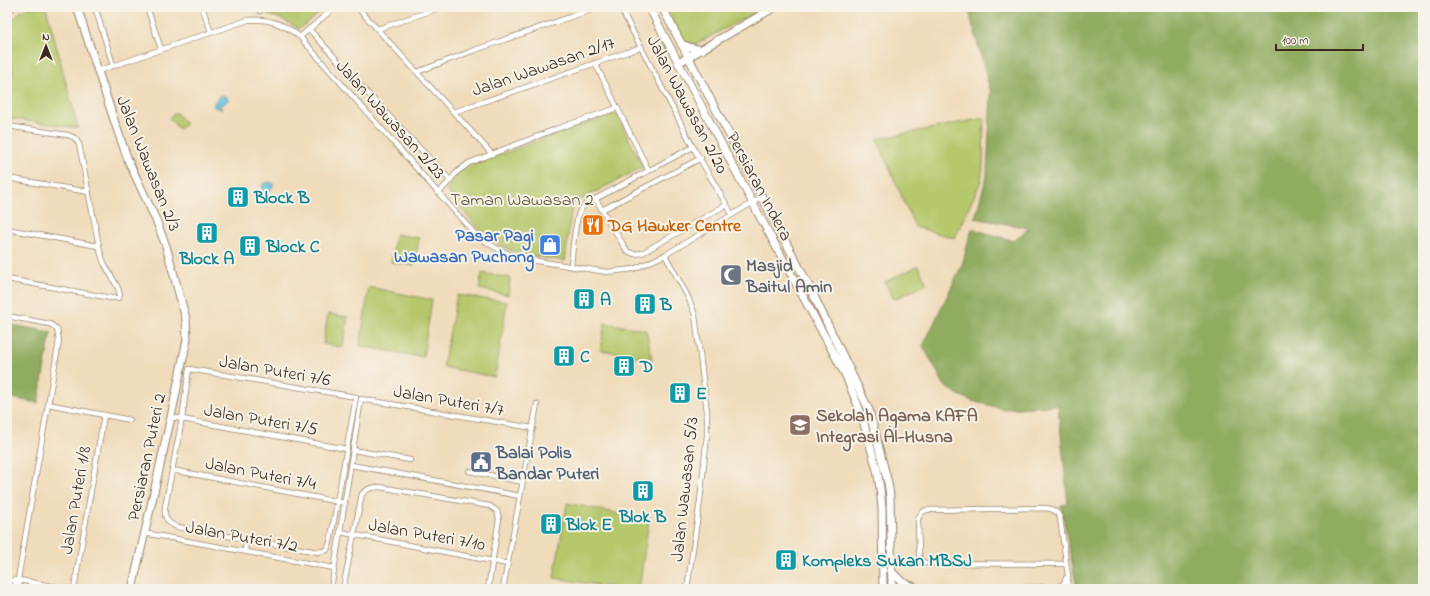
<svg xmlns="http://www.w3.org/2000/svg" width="1430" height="596" viewBox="0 0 1430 596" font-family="'Indie Flower',sans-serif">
	<rect width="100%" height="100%" fill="#f7f3e8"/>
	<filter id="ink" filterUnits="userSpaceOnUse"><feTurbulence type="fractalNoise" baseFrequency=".025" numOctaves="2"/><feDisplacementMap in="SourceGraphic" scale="8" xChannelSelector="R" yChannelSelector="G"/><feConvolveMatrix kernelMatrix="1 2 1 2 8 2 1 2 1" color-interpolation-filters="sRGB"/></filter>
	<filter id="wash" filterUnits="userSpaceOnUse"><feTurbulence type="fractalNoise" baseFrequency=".012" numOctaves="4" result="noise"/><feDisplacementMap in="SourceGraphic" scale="16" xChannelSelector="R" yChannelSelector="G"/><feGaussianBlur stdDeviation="0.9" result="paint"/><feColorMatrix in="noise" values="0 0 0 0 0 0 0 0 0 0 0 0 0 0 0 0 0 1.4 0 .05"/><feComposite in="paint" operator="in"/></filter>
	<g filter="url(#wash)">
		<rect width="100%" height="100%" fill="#f0dbba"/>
		<g fill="#b6c86c" stroke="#787945">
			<polygon points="30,7 46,7 78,128 7,118 7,84 12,77 13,70 7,64 7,25 20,12"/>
			<polygon points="265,7 327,7 299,29 282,19 268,15"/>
			<path d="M666 7H765L698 43C693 44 689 44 685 41 678 35 671 16 666 7Z"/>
			<polygon points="176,112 186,124 179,129 169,118"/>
			<path d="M616 113 643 167 572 204 565 261C547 258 527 256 510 250 482 239 465 212 446 190L458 173 470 165Z"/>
			<polygon points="984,118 983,165 981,181 955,238 915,227 877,139"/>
			<polygon points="396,234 419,238 414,266 391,262"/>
			<polygon points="918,266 927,284 894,299 885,282"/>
			<polygon points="482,273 510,278 508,295 479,289"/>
			<polygon points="369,287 432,300 423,357 360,346"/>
			<polygon points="457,295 507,302 495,377 443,367"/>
			<polygon points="328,314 348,317 343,347 323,344"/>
			<polygon points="605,323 646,330 652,359 600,350"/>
			<polygon points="567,503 649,520 639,589 622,589 554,578"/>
		</g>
		<g fill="#90ac60" stroke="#666b3f">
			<polygon points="968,7 1423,7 1423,589 1077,589 1061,505 1068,504 1058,405 1005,409 972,401 957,394 945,386 923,346 962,265 972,229 1014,241 1029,228 975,218 987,175 991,93"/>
			<polygon points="7,324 51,332 38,403 7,397"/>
		</g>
		<g fill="#62c4e0" stroke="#4e777f">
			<path d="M222 95 227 97 228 100 224 104 219 105 222 109 214 107C213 102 217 98 222 95Z"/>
			<path d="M270 182 274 184C272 189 269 192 263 195L262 189 263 184Z"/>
		</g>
	</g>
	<g filter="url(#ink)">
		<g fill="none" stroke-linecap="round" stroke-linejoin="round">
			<g stroke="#96826c" stroke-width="6">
				<g id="street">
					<polyline points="95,7 113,65"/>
					<polyline points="147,7 161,49"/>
					<polyline points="202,7 211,32"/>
					<polyline points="258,7 260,11"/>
					<polyline points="357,7 492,154"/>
					<polyline points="620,7 693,147 732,214"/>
					<polyline points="7,14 14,7"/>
					<polyline points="309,29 371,97 450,180"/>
					<polyline points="378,29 442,7"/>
					<polyline points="300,37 335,7"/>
					<polyline points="595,63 649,171"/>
					<path d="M98 71 248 20C268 18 285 24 300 37L474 233C491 247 509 256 530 260L607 272 634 269 665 255 762 197"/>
					<polyline points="417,72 475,50 599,7"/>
					<polyline points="454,112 642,47"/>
					<polyline points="7,126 68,135 75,138 79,144 100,251 104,263 118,288 120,295 118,298 111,298 7,279"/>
					<polyline points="7,178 89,192"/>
					<polyline points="439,193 457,172 469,163 556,129 617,108"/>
					<polyline points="596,200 627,251 634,254 642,253 726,205"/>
					<polyline points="602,210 701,158"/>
					<polyline points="7,229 98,246"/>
					<polyline points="665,255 688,297 695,315 707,412 707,436 700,501 687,589"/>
					<path d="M571 266C572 255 575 220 580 211 581 209 584 206 586 204L693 147"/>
					<polyline points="7,316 50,324 57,329 59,341 19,573 18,580 20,589"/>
					<path d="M189 369 356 397 330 542 327 550 318 552 177 527C166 522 164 518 165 507L182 419Z"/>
					<polyline points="48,404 130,420"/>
					<polyline points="171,417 347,449"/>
					<polyline points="353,450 410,460"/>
					<polyline points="351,465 520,496"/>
					<polyline points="172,470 345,503"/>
					<polyline points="469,471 523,482"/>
					<polyline points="340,532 508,564"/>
					<polyline points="144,533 334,568"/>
					<polyline points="245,551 246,540"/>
					<path d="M1066 564 926 563 921 561 919 555 918 519C920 514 922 511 927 510L1046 508C1053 509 1057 511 1060 518L1068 576 1067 589"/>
					<polyline points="7,581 18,580 69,589"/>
					<polyline points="12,589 18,580"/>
					<polyline points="74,589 104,415"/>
					<polyline points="331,589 361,399 533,428"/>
					<path d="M343 589 362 494C367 488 373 487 380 487L490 506 497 511 499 519 488 589"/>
					<polyline points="503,589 537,404"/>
					<path d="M979 589 1058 587C1063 585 1065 583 1066 578"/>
				</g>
			</g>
			<g stroke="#96826c" stroke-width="9">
				<g id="secondary">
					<polyline points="77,7 115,123 128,160 156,220 166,246 186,319 187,339 171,417 132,589"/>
					<polyline points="649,7 758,213 845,374 861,413 877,470 880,488 882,507 883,589"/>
					<polyline points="662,7 811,290 869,410 888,483 890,496 892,589"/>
					<polyline points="681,44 692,48 702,50"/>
					<polyline points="678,63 775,7"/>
					<polyline points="891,571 902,582 919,589"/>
				</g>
			</g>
			<use href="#street" stroke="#fff" stroke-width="4.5"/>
			<use href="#secondary" stroke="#fff" stroke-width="7"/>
		</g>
	</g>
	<defs>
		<g id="building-square" transform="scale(1.15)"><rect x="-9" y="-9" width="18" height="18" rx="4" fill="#0f9aa8" stroke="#f7f3e8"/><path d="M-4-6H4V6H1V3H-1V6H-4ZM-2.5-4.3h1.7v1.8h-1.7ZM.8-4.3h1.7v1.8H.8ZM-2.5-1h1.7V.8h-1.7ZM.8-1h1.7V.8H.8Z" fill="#fff"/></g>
		<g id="restaurant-square" transform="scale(1.15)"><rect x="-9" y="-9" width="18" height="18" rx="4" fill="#e8710a" stroke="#f7f3e8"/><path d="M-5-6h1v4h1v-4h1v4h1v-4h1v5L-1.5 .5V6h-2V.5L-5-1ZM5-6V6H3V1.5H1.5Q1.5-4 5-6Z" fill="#fff"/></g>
		<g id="shop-square" transform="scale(1.15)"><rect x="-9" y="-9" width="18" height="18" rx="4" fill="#3f7fe0" stroke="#f7f3e8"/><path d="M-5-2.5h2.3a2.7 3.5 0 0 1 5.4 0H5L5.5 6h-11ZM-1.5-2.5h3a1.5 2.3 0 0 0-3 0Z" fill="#fff"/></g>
		<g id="mosque-square" transform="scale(1.15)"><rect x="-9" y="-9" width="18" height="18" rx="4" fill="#6b7280" stroke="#f7f3e8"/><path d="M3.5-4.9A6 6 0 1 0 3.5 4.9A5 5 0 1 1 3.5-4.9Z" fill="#fff"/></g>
		<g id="school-square" transform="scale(1.15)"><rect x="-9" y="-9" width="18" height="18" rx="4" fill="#8d6e63" stroke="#f7f3e8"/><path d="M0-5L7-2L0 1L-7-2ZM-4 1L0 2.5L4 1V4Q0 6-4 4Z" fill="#fff"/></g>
		<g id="civic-square" transform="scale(1.15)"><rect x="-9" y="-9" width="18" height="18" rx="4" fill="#5c6f8a" stroke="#f7f3e8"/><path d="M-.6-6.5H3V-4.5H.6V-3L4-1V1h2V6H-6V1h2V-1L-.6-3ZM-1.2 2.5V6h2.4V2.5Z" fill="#fff"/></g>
	</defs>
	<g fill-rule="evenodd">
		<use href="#building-square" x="238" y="197"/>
		<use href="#restaurant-square" x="593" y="225"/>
		<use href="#building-square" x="207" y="233"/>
		<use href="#shop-square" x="550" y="245"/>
		<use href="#building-square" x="250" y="246"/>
		<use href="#mosque-square" x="731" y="275"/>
		<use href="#building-square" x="584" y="299"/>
		<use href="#building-square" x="645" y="304"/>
		<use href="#building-square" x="564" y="356"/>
		<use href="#building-square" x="624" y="366"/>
		<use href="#building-square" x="680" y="393"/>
		<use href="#school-square" x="800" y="425"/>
		<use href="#civic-square" x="481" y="462"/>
		<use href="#building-square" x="643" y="491"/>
		<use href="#building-square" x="551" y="524"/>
		<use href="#building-square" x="786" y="560"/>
	</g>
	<g text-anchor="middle" stroke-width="4" stroke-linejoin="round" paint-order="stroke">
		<g font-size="18" fill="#3b2a1e" stroke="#f7f3e8">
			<text transform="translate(543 66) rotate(-19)" y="6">Jalan Wawasan 2/17</text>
			<text transform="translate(688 104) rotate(62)" y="6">Jalan Wawasan 2/20</text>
			<text transform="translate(391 119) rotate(48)" y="6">Jalan Wawasan 2/23</text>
			<text transform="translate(149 163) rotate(68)" y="6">Jalan Wawasan 2/3</text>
			<text transform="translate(760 186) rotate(62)" y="6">Persiaran Indera</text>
			<text transform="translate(275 370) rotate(10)" y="6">Jalan Puteri 7/6</text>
			<text transform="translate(449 400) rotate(10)" y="6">Jalan Puteri 7/7</text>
			<text transform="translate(261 419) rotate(10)" y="6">Jalan Puteri 7/5</text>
			<text transform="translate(146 457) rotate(-78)" y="6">Persiaran Puteri 2</text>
			<text transform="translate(261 473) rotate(11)" y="6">Jalan Puteri 7/4</text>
			<text transform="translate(684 489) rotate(-84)" y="6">Jalan Wawasan 5/3</text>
			<text transform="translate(75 500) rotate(-80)" y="6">Jalan Puteri 1/8</text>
			<text transform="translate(427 534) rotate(10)" y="6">Jalan Puteri 7/10</text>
			<text transform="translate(242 536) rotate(10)" y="6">Jalan Puteri 7/2</text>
		</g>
		<g font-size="18" font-weight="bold" fill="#0d838f" stroke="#f7f3e8" text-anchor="start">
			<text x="254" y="203">Block B</text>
			<text x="266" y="252">Block C</text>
			<text x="207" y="264" text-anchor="middle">Block A</text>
			<text x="600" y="305">A</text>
			<text x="660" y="310">B</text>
			<text x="580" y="362">C</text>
			<text x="640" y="372">D</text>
			<text x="696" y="399">E</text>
			<text x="643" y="522" text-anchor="middle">Blok B</text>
			<text x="566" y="530">Blok E</text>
			<text x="802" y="566">Kompleks Sukan MBSJ</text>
		</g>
		<g font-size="18" fill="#5a5232" stroke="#f7f3e8">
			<text x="522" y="205">Taman Wawasan 2</text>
		</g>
		<g font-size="18" font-weight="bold" fill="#c56008" stroke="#f7f3e8" text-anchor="start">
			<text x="608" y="231">DG Hawker Centre</text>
		</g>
		<g font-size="18" font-weight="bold" fill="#366cbe" stroke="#f7f3e8" text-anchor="end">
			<text x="534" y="241">Pasar Pagi<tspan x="534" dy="21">Wawasan Puchong</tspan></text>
		</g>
		<g font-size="18" font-weight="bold" fill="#5b616d" stroke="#f7f3e8" text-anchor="start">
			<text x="746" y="271">Masjid<tspan x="746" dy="21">Baitul Amin</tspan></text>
		</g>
		<g font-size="18" font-weight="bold" fill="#785e54" stroke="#f7f3e8" text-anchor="start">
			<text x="816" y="421">Sekolah Agama KAFA<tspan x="816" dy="21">Integrasi Al-Husna</tspan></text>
		</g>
		<g font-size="18" font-weight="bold" fill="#4e5e75" stroke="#f7f3e8" text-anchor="start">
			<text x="496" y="458">Balai Polis<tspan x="496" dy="21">Bandar Puteri</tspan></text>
		</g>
	</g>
	<rect width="1430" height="596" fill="none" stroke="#f7f3e8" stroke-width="24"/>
	<g transform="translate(46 46)" stroke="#f7f3e8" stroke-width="3" paint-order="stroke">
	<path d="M0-3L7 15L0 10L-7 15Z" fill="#3b2a1e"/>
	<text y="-6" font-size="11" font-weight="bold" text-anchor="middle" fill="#3b2a1e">N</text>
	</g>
	<path d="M1276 44v6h87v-6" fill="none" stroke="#3b2a1e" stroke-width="2"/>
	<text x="1282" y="44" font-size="12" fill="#3b2a1e" stroke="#f7f3e8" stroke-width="3" paint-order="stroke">100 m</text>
</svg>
